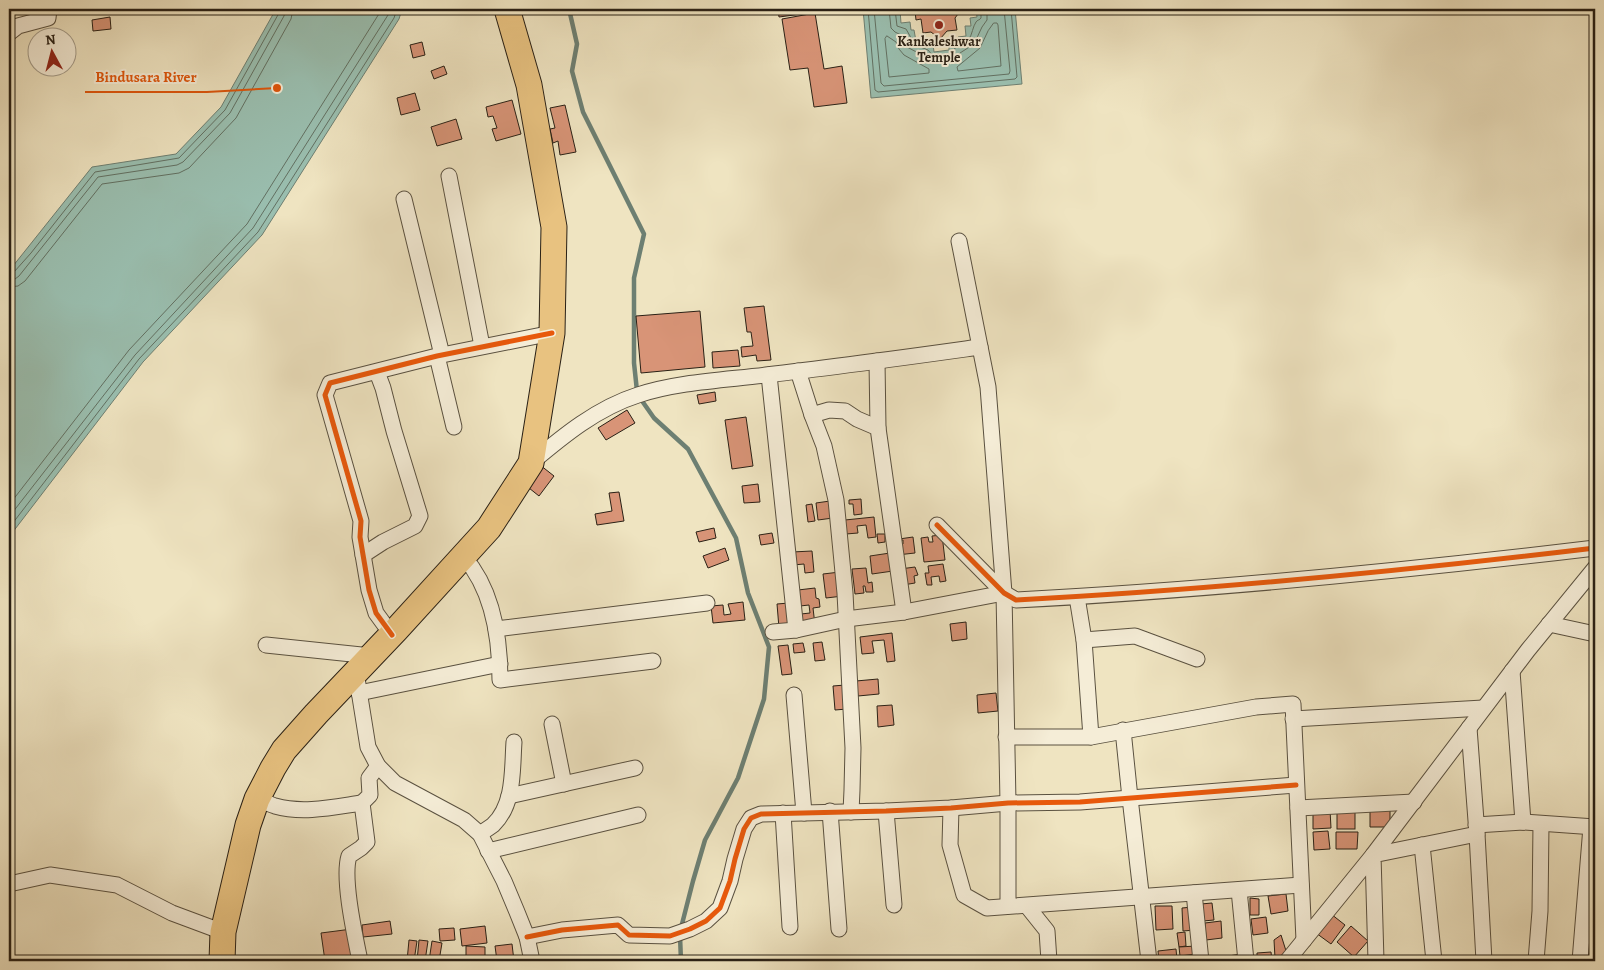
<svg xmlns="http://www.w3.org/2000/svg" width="1604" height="970" viewBox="0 0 1604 970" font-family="Alegreya,serif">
	<rect width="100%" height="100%" fill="#efe4c1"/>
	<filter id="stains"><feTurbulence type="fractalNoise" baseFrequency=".004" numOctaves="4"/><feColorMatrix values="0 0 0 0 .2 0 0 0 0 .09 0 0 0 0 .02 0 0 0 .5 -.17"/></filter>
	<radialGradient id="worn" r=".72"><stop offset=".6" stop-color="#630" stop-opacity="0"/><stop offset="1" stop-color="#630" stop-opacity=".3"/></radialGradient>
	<g fill="#9abfb0" stroke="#6d7f72">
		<polygon points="276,9 402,9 399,19 262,235 143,362 9,537 9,271 92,167 176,154 221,107"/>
		<polygon points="863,9 908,9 900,10 901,23 910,22 911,30 914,30 916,41 924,40 925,45 933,44 934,52 949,50 949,43 958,42 958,37 966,36 965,26 971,26 970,18 977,17 976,9 1015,9 1022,84 871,98"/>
	</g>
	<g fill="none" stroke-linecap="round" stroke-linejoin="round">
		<g stroke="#627062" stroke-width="1">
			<polyline points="868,9 875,90 878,92 1015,79 1017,77 1011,9"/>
			<polyline points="874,9 881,83 884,86 1009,74 1010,71 1004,9"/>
			<polyline points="889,9 891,28 895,32 901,35 907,47 924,56 929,61 935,63 954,60 960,53 974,44 982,27 987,20 987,9"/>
			<path d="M895 9 897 26 906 29 910 36 913 44 928 50 934 57 951 55 955 48 960 46 964 42 969 39C972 35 973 26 976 22 977 20 980 20 981 18V9"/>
			<polygon points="994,23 997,23 998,25 1001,66 958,71 957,67 980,48 988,31"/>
			<polygon points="887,36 896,42 899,49 904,55 929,69 929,73 889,77 885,39"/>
			<polyline points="9,274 14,272 31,253 95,172 179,158 225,110 279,13 280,9"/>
			<polyline points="9,280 15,279 19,276 98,177 177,165 183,162 230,113 284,16 286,9"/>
			<polyline points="9,287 18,286 25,281 102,184 179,173 189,168 236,118 291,19 293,9"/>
			<polyline points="9,505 129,350 247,224 382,9"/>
			<polyline points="9,517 135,355 253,228 388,15 390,9"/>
			<polyline points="9,528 139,359 258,232 394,18 397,9"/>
		</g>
		<g stroke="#6d7f72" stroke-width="4.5">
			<polyline points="569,9 577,44 572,71 583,112 644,234 634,278 634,363 637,391"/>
			<polyline points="640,398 654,418 688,449 736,538 748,593 769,647 764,699 738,778 705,840 693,881 681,928"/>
			<polyline points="680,936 681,961"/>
		</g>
	</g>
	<g fill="#d89477" stroke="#292015">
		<polygon points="778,9 808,9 809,13 779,17"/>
		<polygon points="920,9 959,9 961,10 955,18 957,30 947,31 940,39 931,32 923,33 921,19 916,20 915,11 920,10"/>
		<polygon points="815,13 824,69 842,66 847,103 814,107 808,68 790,70 782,19"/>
		<polygon points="110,17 111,29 93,31 92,20"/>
		<polygon points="422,42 425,55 413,58 410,45"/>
		<polygon points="444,66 447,74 434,79 431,71"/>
		<polygon points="415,93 420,110 401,115 397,98"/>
		<polygon points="512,100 521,134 496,141 492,129 497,128 493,116 488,117 486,107"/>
		<polygon points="565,105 576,152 560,155 558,141 553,143 550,129 555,128 550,108"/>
		<polygon points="456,119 462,139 437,146 431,127"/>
		<polygon points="764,306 771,360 757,361 756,355 742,357 741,347 753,346 751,332 747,332 744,308"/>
		<polygon points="700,311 705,367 641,373 636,316"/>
		<polygon points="738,350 740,366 713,368 712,352"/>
		<polygon points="715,392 716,401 699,404 697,395"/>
		<polygon points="627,410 635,423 606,440 598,428"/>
		<polygon points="746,417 753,466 732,469 725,420"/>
		<polygon points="540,465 554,476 539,496 524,484"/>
		<polygon points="758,484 760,502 744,503 742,486"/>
		<polygon points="619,492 624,521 597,525 595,514 612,511 609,493"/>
		<polygon points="861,499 862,514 854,515 853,504 849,504 849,500"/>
		<polygon points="830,501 833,518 818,520 816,503"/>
		<polygon points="812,504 815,521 808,522 806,505"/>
		<polygon points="874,517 876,537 868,538 866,525 857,526 858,533 846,534 845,520"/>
		<polygon points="714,528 716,538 699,542 696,532"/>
		<polygon points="772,533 774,543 761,545 759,535"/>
		<polygon points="877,534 885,534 885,542 878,543"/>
		<polygon points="942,535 945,560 924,562 921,538 928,537 929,542 933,542 932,536"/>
		<polygon points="913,537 915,553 897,555 896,545 903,544 903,540 899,541 899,539"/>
		<polygon points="725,548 729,560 708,568 703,556"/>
		<polygon points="812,551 814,572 805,573 804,564 793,565 792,552"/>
		<polygon points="890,553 893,571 872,574 870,556"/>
		<polygon points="943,564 946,581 940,582 939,576 931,577 932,585 927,585 925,573 929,573 928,566"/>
		<polygon points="915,567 918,575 914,576 915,583 903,585 900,569"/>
		<polygon points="866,568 868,583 872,582 873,592 866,592 865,586 863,586 864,593 855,594 852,569"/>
		<polygon points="840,572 843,596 826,598 823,574"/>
		<polygon points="815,588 816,598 819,599 820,607 813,608 815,625 803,627 801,614 810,613 809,605 800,606 798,590"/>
		<polygon points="743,602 745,620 713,623 711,606 723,605 724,615 731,614 728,604"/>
		<polygon points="789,603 791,627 779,628 777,604"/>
		<polygon points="966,622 967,639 952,641 950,624"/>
		<polygon points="892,633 895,661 887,662 884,640 872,641 874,653 862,654 860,637"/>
		<polygon points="822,642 825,660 815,661 813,643"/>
		<polygon points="803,643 805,652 794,653 793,644"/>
		<polygon points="788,645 792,674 782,675 778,646"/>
		<polygon points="878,679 879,694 858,696 856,681"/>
		<polygon points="845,685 847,709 835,710 833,686"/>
		<polygon points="996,693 998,711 978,713 977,695"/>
		<polygon points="892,705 894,725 878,727 877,706"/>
		<polygon points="1370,808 1390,809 1390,827 1370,827"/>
		<polygon points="1330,810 1331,828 1313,829 1313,811"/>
		<rect x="1337" y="810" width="18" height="19"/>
		<polygon points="1328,831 1330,849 1314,850 1313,832"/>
		<polygon points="1336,832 1358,832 1357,849 1336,849"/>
		<polygon points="1286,894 1288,911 1271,914 1268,896"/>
		<polygon points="1250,898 1259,899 1259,915 1250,915"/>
		<polygon points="1212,903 1214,920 1203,921 1201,904"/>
		<polygon points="1155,906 1172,906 1173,929 1156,930"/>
		<polygon points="1193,907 1195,930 1183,931 1182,908"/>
		<polygon points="1331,914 1345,925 1331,944 1316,933"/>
		<polygon points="1266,917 1268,933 1253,935 1251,919"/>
		<polygon points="390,921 392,934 363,937 362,925"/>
		<polygon points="1221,921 1222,938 1206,940 1205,923"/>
		<polygon points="485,926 487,943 462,946 460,929"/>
		<polygon points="1351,926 1368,941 1354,957 1337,942"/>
		<polygon points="454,928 455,940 440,941 439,929"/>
		<polygon points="352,929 356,960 325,961 321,933"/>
		<polygon points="1185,932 1186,946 1179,947 1177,933"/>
		<polygon points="1281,935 1287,954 1275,958 1274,940"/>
		<polygon points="409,940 417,941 414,961 407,961"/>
		<polygon points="419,940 428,941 425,961 417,961"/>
		<polygon points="432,941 442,943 439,961 429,961"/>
		<polygon points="512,944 514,961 497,961 495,946"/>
		<polygon points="466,946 485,947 485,961 466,961"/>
		<polygon points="1196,946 1196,954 1180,956 1179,947"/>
		<polygon points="1176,949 1177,960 1159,961 1158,951"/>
		<polygon points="1271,952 1272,961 1257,961 1257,953"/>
		<polygon points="1242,954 1243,961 1229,961 1228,956"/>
	</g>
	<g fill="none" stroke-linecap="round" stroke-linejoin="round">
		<g stroke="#5a5140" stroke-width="17">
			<g id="street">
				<polyline points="9,33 18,26 48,18 49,9"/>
				<polyline points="449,176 482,346"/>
				<polyline points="404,199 442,355"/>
				<polyline points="959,241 988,387 1004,593 1008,803 1008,906"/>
				<polyline points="437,356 454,427"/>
				<polyline points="877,361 878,428"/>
				<polyline points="798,371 812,415 824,446 836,500 845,593 853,748 852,790 851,812"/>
				<polyline points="769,375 796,630"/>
				<polyline points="812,415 829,410 845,411 857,419 878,428 904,612"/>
				<path d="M531 463C563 436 597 408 638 395 677 382 725 380 766 375 837 367 908 357 980 347"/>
				<path d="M937 525 1004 593 1016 600C1209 590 1403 571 1595 548"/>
				<polyline points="363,555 383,542 415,526 420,516 394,431 383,388 377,372"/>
				<path d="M464 557C493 590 500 637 500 680L653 661"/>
				<polyline points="1077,597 1084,640 1091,737 1256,707 1293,704 1304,940"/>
				<polyline points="1549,624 1595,634"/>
				<polyline points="496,629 707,603"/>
				<polyline points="773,632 796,630 846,619 904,612 1004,593"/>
				<polyline points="392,635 376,613 369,590 360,537 361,521 325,395 330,383 437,356 552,333"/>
				<polyline points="1084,640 1135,636 1197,659"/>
				<polyline points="266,645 371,656"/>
				<polyline points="1512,671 1523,822"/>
				<polyline points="356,672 368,747 378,766 395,783 464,820 480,834 504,881 517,912 527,937 532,961"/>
				<polyline points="359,693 500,664"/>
				<polyline points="794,695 804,813"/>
				<polyline points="1293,719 1483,708"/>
				<polyline points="552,724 564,784"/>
				<polyline points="1469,728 1477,834 1484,961"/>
				<polyline points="1123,730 1130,798 1149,961"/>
				<polyline points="1006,737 1091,737"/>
				<polyline points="509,796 635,768"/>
				<path d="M257 799C263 801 269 804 275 806 303 814 334 807 362 803"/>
				<polyline points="951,808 950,845 964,895 987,908 1301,885"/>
				<polyline points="1298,808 1414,802"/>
				<polyline points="830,811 839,929"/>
				<polyline points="886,811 894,905"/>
				<polyline points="783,813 790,927"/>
				<polyline points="1476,825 1523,822 1595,827"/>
				<path d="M480 834C484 831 489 828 493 825 515 804 512 769 514 742"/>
				<polyline points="1422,845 1434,961"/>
				<polyline points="488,851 638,815"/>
				<polyline points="9,884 50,875 117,885 172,913 223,932"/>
				<polyline points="1239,890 1246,961"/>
				<polyline points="1194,893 1201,961"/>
				<polyline points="1027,906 1047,931 1049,961"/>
				<polyline points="527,937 562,930 618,925 629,935 670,936 690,929 706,921 720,908 730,881 735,859 744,829 751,818 761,814 886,811 951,808 1008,803 1080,802 1296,785"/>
				<path d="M360 961C355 936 342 878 349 856L361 848 367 842 362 803 370 795 369 778 378 766"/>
				<polyline points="1287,961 1373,855 1528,650 1595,568"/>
				<polyline points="1376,961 1373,855 1477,834"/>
				<polyline points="1536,961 1540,911 1541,824"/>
				<polyline points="1580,961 1591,827"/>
			</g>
		</g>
		<g stroke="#292015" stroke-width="27">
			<polyline id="primary" points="222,961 223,932 248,825 257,799 273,768 284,750 316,714 396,630 489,528 531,463 552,333 554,227 529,85 507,9"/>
		</g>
		<use href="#street" stroke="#f5edd7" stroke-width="15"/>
		<use href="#primary" stroke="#e8c280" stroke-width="25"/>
		<g stroke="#f5edd7" stroke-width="8">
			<g id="cycleway">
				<path d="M937 525 1004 593 1016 600C1209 590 1403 571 1595 548"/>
				<polyline points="392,635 376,613 369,590 360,537 361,521 325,395 330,383 437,356 552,333"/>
				<polyline points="527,937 562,930 618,925 629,935 670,936 690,929 706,921 720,908 730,881 735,859 744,829 751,818 761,814 886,811 951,808 1008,803 1080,802 1296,785"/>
			</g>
		</g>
		<use href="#cycleway" stroke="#e8590c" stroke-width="5"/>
	</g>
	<circle fill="#8f2418" stroke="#f5edd7" stroke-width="2" cx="939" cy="25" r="5"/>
	<g text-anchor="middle" stroke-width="4" stroke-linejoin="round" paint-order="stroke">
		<g font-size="14" font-weight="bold" fill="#292015" stroke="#f5edd7">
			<text x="939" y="46">Kankaleshwar<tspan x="939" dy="16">Temple</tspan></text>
		</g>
	</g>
	<path fill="none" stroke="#de560c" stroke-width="2" d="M277 88L207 92H85"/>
	<circle fill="#de560c" stroke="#f5edd7" stroke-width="2" cx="277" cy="88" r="5"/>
	<g font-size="15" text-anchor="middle" font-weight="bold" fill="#de560c" stroke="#f5edd7" stroke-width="4" stroke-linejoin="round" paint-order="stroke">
		<text x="146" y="82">Bindusara River</text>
	</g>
	<rect width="1604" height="970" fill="none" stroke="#efe4c1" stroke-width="30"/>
	<rect x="10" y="10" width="1584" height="950" fill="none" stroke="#292015" stroke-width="2.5"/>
	<rect x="15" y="15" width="1574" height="940" fill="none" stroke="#292015"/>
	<g transform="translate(52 52) rotate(353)"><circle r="24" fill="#f5edd7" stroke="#a39b89"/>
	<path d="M0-4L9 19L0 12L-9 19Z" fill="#8f2418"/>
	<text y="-8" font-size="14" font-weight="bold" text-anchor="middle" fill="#292015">N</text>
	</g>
	<rect width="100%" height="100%" filter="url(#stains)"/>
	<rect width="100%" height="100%" fill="url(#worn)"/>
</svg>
